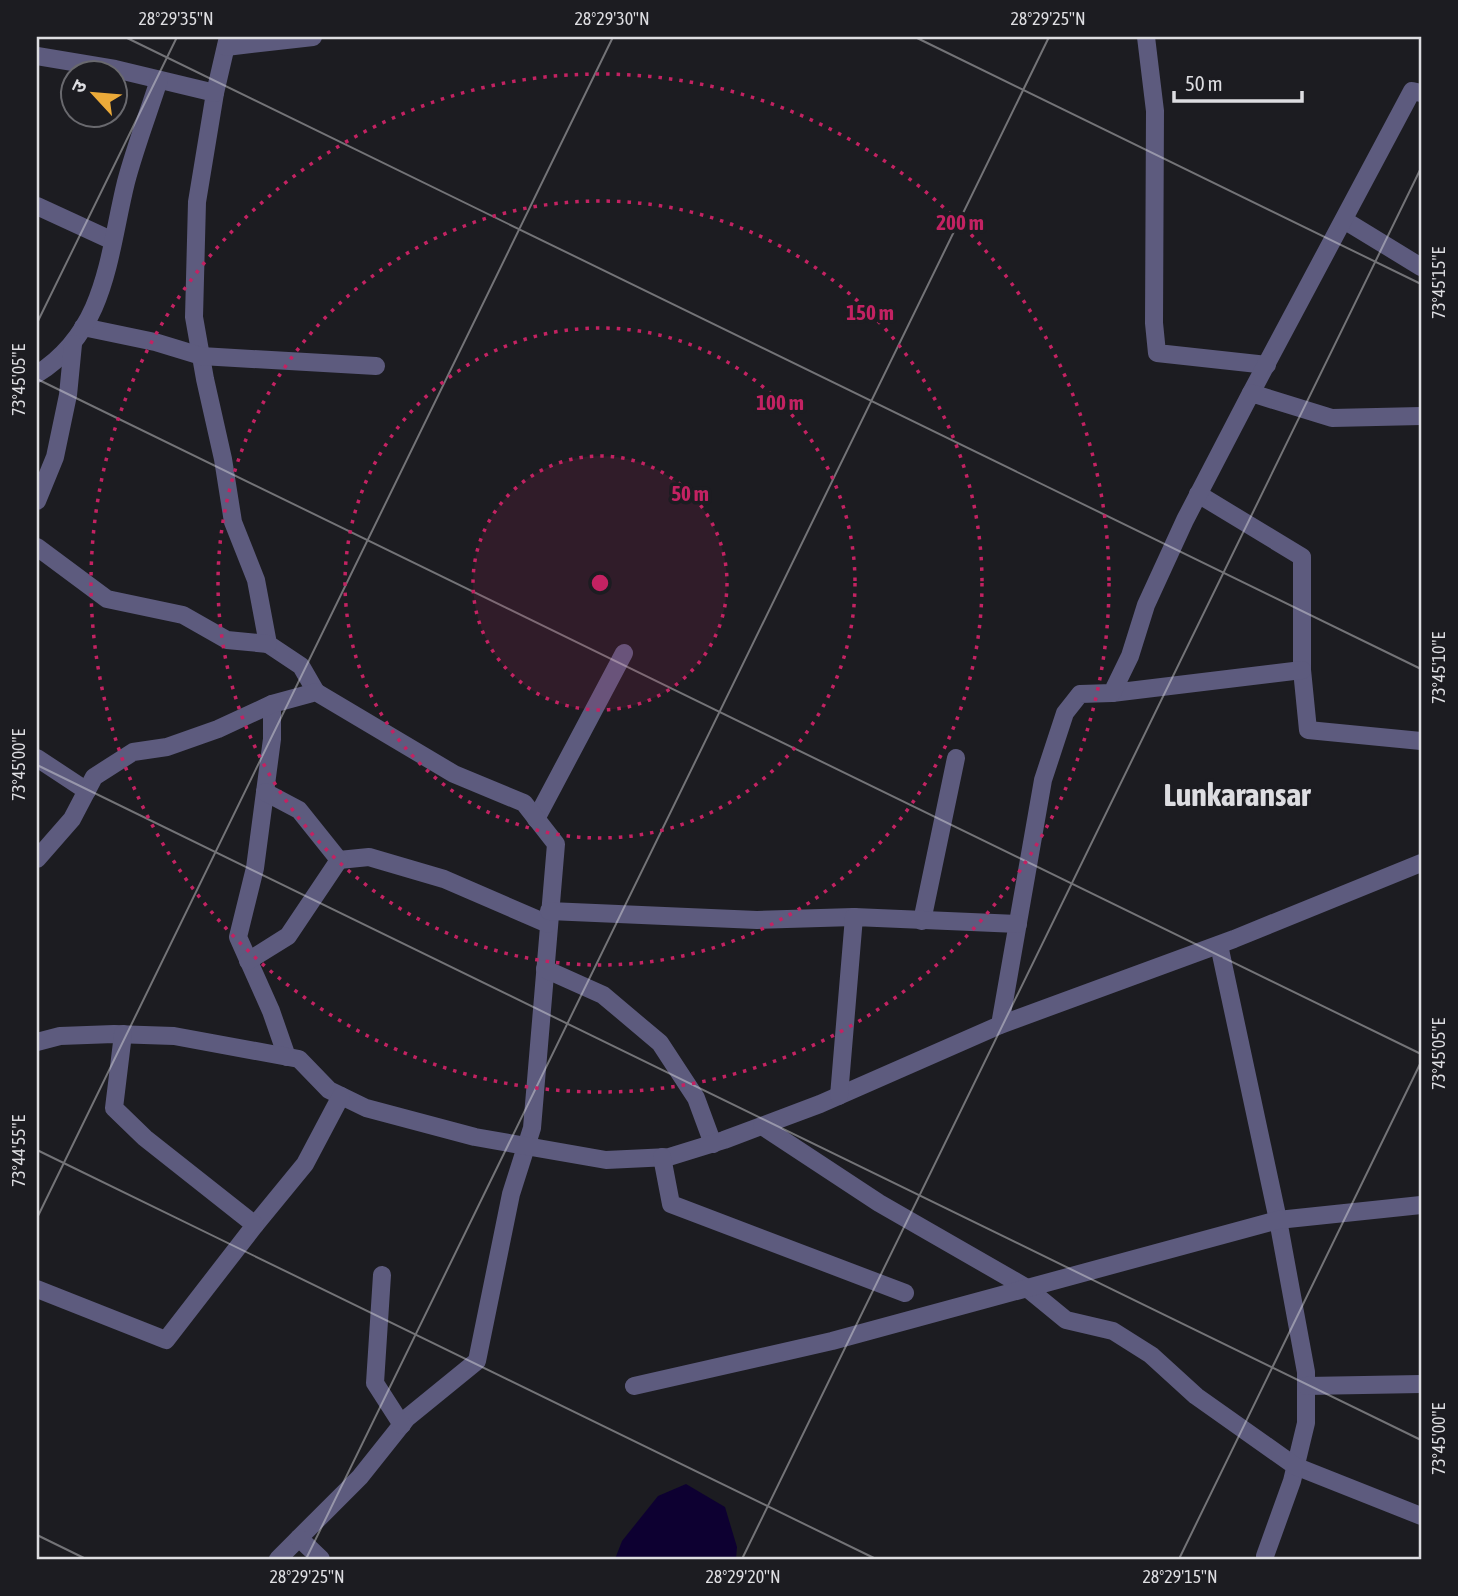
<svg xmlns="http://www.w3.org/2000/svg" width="1458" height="1596" viewBox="0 0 1458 1596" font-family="'Asap Condensed','Noto Sans Devanagari',sans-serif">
	<rect width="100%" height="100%" fill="#1c1c21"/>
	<polygon fill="#0d0031" points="686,1484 725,1507 737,1547 736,1559 615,1559 622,1541 658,1496"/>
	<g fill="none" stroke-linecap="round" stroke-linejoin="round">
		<g stroke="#5d5b7e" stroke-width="18">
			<polyline points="228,37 215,93 197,202 194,317 205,379 223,459 233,522 256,580 268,644 301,666 316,692"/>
			<polyline points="1146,37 1155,111 1154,323 1157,353 1267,365"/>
			<polyline points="226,47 313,37"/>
			<polyline points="37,56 115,69 215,93"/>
			<polyline points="37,206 113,241"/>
			<polyline points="1344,220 1421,267"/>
			<polyline points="83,327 155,342 201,356 376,366"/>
			<path d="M37 374C107 330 108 255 126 182 135 148 148 114 159 80"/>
			<polyline points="1251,393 1412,91 1421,93"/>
			<polyline points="1198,494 1302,557 1302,670 1308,730 1421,741"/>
			<polyline points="37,501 55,457 68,395 73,344"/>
			<polyline points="37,547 107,599 183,615 227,640 268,644"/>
			<polyline points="1112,693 1302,670"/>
			<polyline points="272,704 272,739 255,868 238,937 271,1011 287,1057"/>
			<polyline points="37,758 87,791"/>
			<polyline points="536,819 624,653"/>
			<polyline points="37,859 72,819 94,777 133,752 167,747 218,729 272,704 316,692 454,774 524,803 556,844 532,1128 511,1194 477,1361 407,1418 360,1477 278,1559"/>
			<polyline points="339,860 369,857 444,879 548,924"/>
			<polyline points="549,911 757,920 854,917"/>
			<polyline points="922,921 956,758"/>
			<polyline points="1219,945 1278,1220 1306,1372 1306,1423 1292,1481 1265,1556"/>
			<polyline points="248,961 288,936 339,860 299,810 265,792"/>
			<polyline points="545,969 603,995 660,1043 696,1098 713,1144"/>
			<polyline points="1000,1025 1043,780 1065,713 1080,694 1112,693 1130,656 1146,605 1185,520 1251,393 1332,418 1421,416"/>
			<polyline points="37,1042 60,1036 114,1034 174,1036 299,1059 329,1090 366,1108 475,1137 606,1160 669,1157 724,1140 820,1104 1000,1025 1234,939 1421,863"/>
			<polyline points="839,1096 854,917 1018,924"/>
			<polyline points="762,1126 879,1203 1027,1288 1066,1320 1113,1331 1151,1355 1196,1396 1295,1466 1421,1516"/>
			<polyline points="662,1157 671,1204 905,1293"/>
			<polyline points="255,1225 305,1164 341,1096"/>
			<polyline points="382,1275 375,1383 402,1425"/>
			<polyline points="37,1289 166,1340 255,1225 145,1138 114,1108 123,1034"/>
			<polyline points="634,1386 832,1341 1278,1220 1421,1205"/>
			<polyline points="1306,1386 1421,1384"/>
			<polyline points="299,1538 321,1559"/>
		</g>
	</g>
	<path fill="none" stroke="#dddde1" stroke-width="2" stroke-opacity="0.45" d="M125 37 1421 669M915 37 1421 284M37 323 177 37M37 379 1421 1054M37 765 1421 1440M37 1150 876 1559M37 1218 613 37M37 1535 86 1559M306 1559 1049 37M742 1559 1421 168M1179 1559 1421 1062"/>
	<circle cx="600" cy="583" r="127" fill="#c32262" fill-opacity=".12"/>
	<g fill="none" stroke="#c32262" stroke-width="3.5" stroke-dasharray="3.5 7">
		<circle cx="600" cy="583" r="127"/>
		<circle cx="600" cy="583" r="255"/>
		<circle cx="600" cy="583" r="382"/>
		<circle cx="600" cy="583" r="509"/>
	</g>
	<g text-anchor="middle" stroke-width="7" stroke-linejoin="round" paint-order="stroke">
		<g font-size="32" font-weight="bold" fill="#dddde1" stroke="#1c1c21">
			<text x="1237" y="806">Lunkaransar</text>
		</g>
	</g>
	<circle cx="600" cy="583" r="10" fill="#c32262" stroke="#1c1c21" stroke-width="3.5"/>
	<g font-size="21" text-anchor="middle" font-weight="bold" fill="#c32262" stroke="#1c1c21" stroke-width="7" stroke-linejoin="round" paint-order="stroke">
		<text x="960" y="230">200 m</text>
		<text x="870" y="320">150 m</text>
		<text x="780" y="410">100 m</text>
		<text x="690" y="501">50 m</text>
	</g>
	<rect width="1458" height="1596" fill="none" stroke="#1c1c21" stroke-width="77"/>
	<g transform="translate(94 94) rotate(296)"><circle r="33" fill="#1c1c21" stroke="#69696e" stroke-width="2"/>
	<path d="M0-5L12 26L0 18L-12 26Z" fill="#ebaa39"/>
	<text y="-10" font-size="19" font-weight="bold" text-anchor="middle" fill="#dddde1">उ</text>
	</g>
	<path d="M1174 91v10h128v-10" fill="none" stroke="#dddde1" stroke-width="3.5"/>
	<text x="1185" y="91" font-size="21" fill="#dddde1" stroke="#1c1c21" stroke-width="5" paint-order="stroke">50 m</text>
	<rect x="38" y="38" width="1382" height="1520" fill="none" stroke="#dddde1" stroke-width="2.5"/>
	<g font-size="18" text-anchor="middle" fill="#dddde1">
		<text x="176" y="25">28°29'35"N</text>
		<text x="612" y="25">28°29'30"N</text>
		<text x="1048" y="25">28°29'25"N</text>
		<text transform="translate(1439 283) rotate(-90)" y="6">73°45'15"E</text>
		<text transform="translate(19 380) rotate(-90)" y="6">73°45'05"E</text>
		<text transform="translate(1439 668) rotate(-90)" y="6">73°45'10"E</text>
		<text transform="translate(19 765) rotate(-90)" y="6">73°45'00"E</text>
		<text transform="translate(1439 1054) rotate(-90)" y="6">73°45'05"E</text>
		<text transform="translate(19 1151) rotate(-90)" y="6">73°44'55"E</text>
		<text transform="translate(1439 1439) rotate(-90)" y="6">73°45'00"E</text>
		<text x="307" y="1583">28°29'25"N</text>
		<text x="743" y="1583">28°29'20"N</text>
		<text x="1180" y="1583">28°29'15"N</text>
	</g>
</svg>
